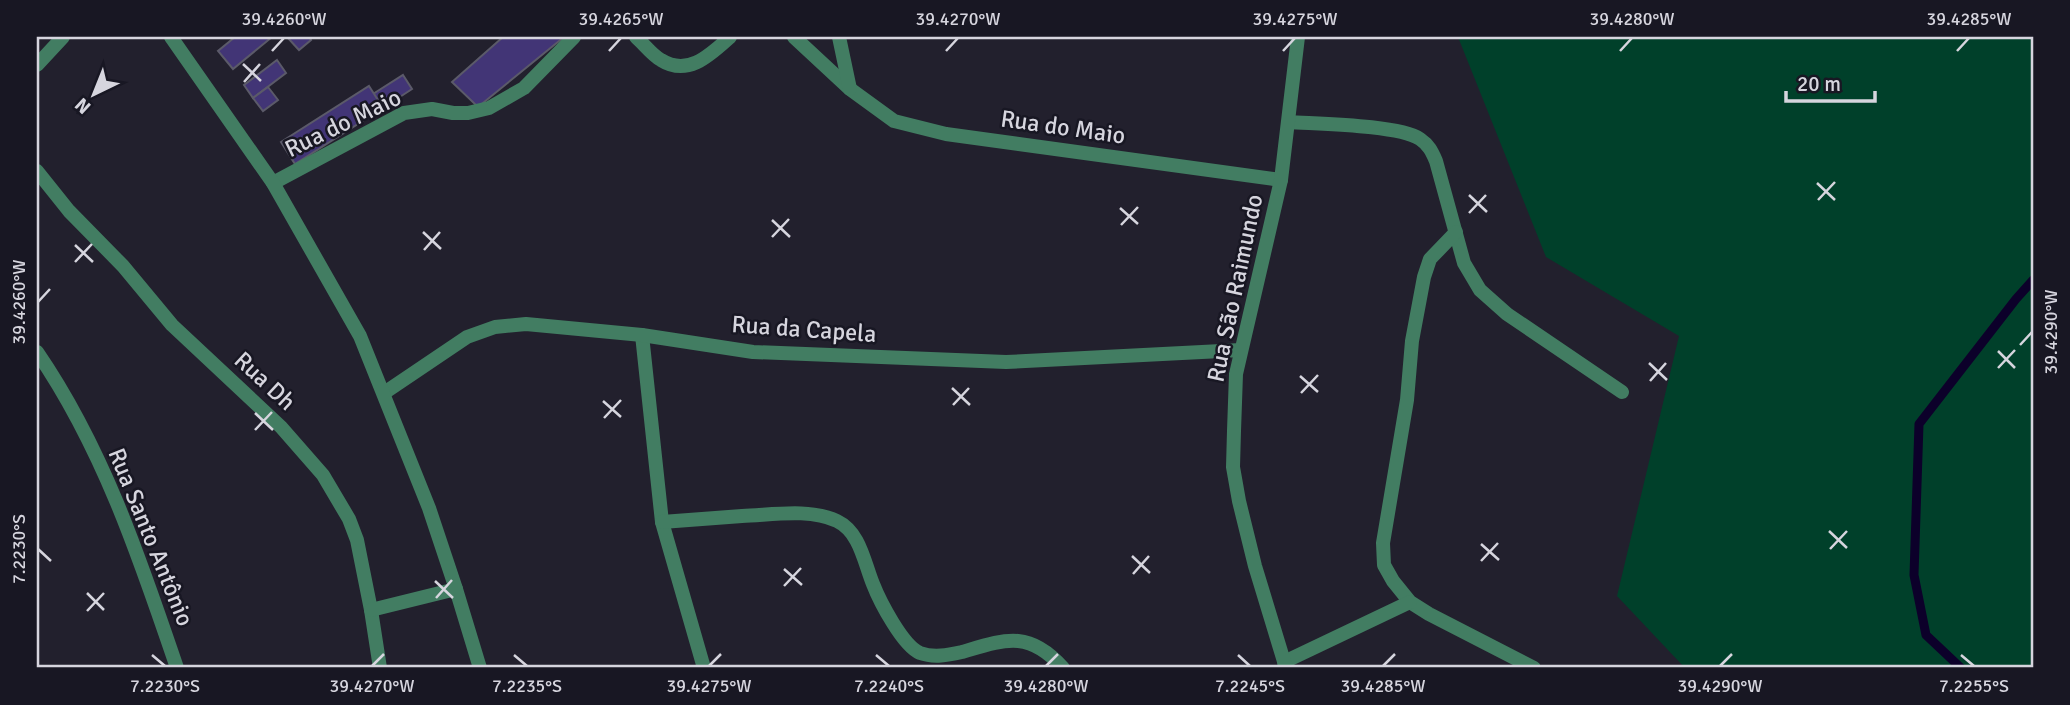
<svg xmlns="http://www.w3.org/2000/svg" width="2070" height="705" viewBox="0 0 2070 705" font-family="Signika,sans-serif">
	<rect width="100%" height="100%" fill="#22202d"/>
	<polygon fill="#00402a" points="1458,37 2033,37 2033,668 1685,668 1617,596 1679,336 1546,257"/>
	<g fill="none" stroke-linecap="round" stroke-linejoin="round">
		<polyline stroke="#0c002a" stroke-width="9" points="1961,668 1926,635 1914,575 1919,424 2016,299 2033,280"/>
	</g>
	<g fill="#423576" stroke="#5b5a69" stroke-width="2">
		<polygon points="235,37 272,37 233,69 218,51"/>
		<polygon points="287,37 309,37 311,40 299,50"/>
		<polygon points="503,37 564,37 478,107 452,82"/>
		<polygon points="277,60 286,73 253,98 244,85"/>
		<polygon points="403,75 412,89 383,108 373,94"/>
		<polygon points="369,86 383,108 295,164 281,142"/>
		<polygon points="268,87 278,100 263,111 253,98"/>
	</g>
	<g fill="none" stroke-linecap="round" stroke-linejoin="round">
		<g stroke="#427d62" stroke-width="14">
			<path d="M636 37C644 44 652 55 661 60 688 77 710 55 730 37"/>
			<polyline points="794,37 850,89 894,121 946,134 1281,180"/>
			<polyline points="839,37 850,89"/>
			<polyline points="37,65 63,37"/>
			<path d="M1289 122C1319 124 1399 125 1420 139 1429 145 1432 152 1436 161L1464 263 1480 290 1507 314 1622 392"/>
			<polyline points="37,171 69,211 123,266 172,325 281,427 323,475 349,519 357,540 371,610 380,668"/>
			<polyline points="273,183 404,113 432,109 453,113 468,113 489,108 524,88 574,37"/>
			<polyline points="1456,232 1430,259 1424,277 1412,341 1407,400 1383,543 1384,565 1393,581 1410,602 1429,614 1534,668"/>
			<polyline points="642,335 662,522 704,668"/>
			<path d="M37 352C103 448 140 559 177 668"/>
			<polyline points="384,393 467,337 495,327 526,324 642,335 753,352 1006,362 1241,350"/>
			<path d="M662 522C689 520 715 518 742 516 772 515 809 508 837 521 860 532 864 562 873 584 880 602 903 646 920 653 934 658 948 655 962 652 1006 639 1029 630 1063 668"/>
			<polyline points="371,610 456,589"/>
			<polyline points="1284,662 1410,602"/>
			<polyline points="1286,668 1255,566 1239,501 1233,467 1234,431 1236,374 1281,180 1298,37"/>
		</g>
		<polyline stroke="#427d62" stroke-width="14" points="171,37 273,183 360,336 429,508 456,589 480,668"/>
	</g>
	<path fill="none" stroke="#d6d5de" stroke-width="2.5" d="M272 51 284 38M609 51 621 38M946 51 958 38M1283 51 1295 38M1620 51 1632 38M1957 51 1969 38M243 64 261 81M244 82 260 64M1817 183 1835 200M1469 195 1487 212M1818 200 1835 182M1120 208 1138 224M1469 213 1486 195M772 220 790 237M1121 225 1138 207M423 232 441 249M772 237 789 219M75 245 93 262M424 250 440 232M75 262 92 244M38 302 50 289M2020 345 2032 332M1998 351 2015 368M1649 363 1667 380M1998 368 2015 350M1300 376 1318 392M1650 381 1666 363M952 388 970 405M1301 393 1318 375M603 401 621 417M953 405 969 388M255 413 273 430M604 418 621 400M255 430 272 412M1829 531 1847 548M1481 544 1499 560M38 549 51 561M1830 549 1847 531M1132 556 1150 573M1481 561 1498 543M784 569 802 585M1133 574 1149 556M435 581 453 598M784 586 801 568M87 593 104 610M436 598 452 580M87 611 104 593M152 655 165 666M514 655 527 666M876 655 889 666M1238 655 1250 666M1961 655 1974 666M372 666 384 654M709 666 721 654M1046 666 1058 654M1383 666 1395 654M1720 666 1732 654"/>
	<g text-anchor="middle" stroke-width="5" stroke-linejoin="round" paint-order="stroke">
		<g font-size="24" fill="#d6d5de" stroke="#181723">
			<text transform="translate(343 123) rotate(-26)" y="8">Rua do Maio</text>
			<text transform="translate(1063 127) rotate(8)" y="8">Rua do Maio</text>
			<text transform="translate(1235 288) rotate(-78)" y="8">Rua São Raimundo</text>
			<text transform="translate(804 329) rotate(4)" y="8">Rua da Capela</text>
			<text transform="translate(265 381) rotate(43)" y="8">Rua Dh</text>
			<text transform="translate(151 537) rotate(68)" y="8">Rua Santo Antônio</text>
		</g>
	</g>
	<rect width="2070" height="705" fill="none" stroke="#181723" stroke-width="77"/>
	<g transform="translate(94 94) rotate(223)" stroke="#181723" stroke-width="5" paint-order="stroke">
	<path d="M0-5L12 26L0 18L-12 26Z" fill="#d6d5de"/>
	<text y="-10" font-size="19" font-weight="bold" text-anchor="middle" fill="#d6d5de">N</text>
	</g>
	<path d="M1786 91v10h89v-10" fill="none" stroke="#d6d5de" stroke-width="3.5"/>
	<text x="1797" y="91" font-size="21" fill="#d6d5de" stroke="#181723" stroke-width="5" paint-order="stroke">20 m</text>
	<rect x="38" y="38" width="1994" height="628" fill="none" stroke="#d6d5de" stroke-width="2.5"/>
	<g font-size="18" text-anchor="middle" fill="#d6d5de">
		<text x="284" y="25">39.4260°W</text>
		<text x="621" y="25">39.4265°W</text>
		<text x="958" y="25">39.4270°W</text>
		<text x="1295" y="25">39.4275°W</text>
		<text x="1632" y="25">39.4280°W</text>
		<text x="1969" y="25">39.4285°W</text>
		<text transform="translate(19 302) rotate(-90)" y="6">39.4260°W</text>
		<text transform="translate(2051 332) rotate(-90)" y="6">39.4290°W</text>
		<text transform="translate(19 549) rotate(-90)" y="6">7.2230°S</text>
		<text x="165" y="692">7.2230°S</text>
		<text x="372" y="692">39.4270°W</text>
		<text x="527" y="692">7.2235°S</text>
		<text x="709" y="692">39.4275°W</text>
		<text x="889" y="692">7.2240°S</text>
		<text x="1046" y="692">39.4280°W</text>
		<text x="1250" y="692">7.2245°S</text>
		<text x="1383" y="692">39.4285°W</text>
		<text x="1720" y="692">39.4290°W</text>
		<text x="1974" y="692">7.2255°S</text>
	</g>
</svg>
